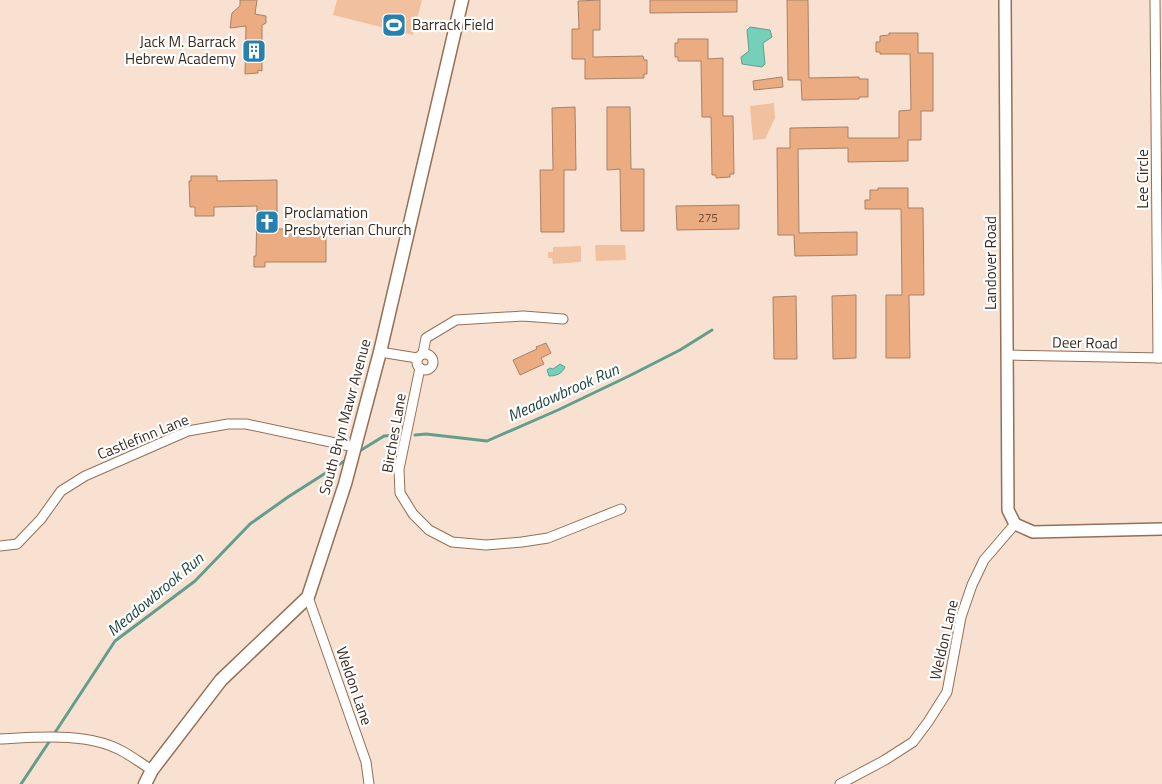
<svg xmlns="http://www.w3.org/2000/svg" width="1162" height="784" viewBox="0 0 1162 784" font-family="'Titillium Web',sans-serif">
	<rect width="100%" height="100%" fill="#f9e1d1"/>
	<g fill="#f1c09e">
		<polygon points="337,0 422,0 413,35 333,15"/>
		<polygon points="774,103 775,118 765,139 753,140 750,106"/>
		<polygon points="595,245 625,245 626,260 596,261"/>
		<polygon points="581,246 581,262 553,264 552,258 548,258 548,252 553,252 553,247"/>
	</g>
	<g fill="#75d0ba" stroke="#639e8c">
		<polygon points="750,27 770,30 772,37 763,43 765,64 762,67 742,64 741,57 749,51 747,30"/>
		<path d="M560 364 565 367C562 374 556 376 549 376L547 370 550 368 553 369Z"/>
	</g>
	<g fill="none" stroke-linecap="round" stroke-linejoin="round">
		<g stroke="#639e8c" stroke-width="3">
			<polyline points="415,435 426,434 487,441 558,410 629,376 680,350 712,330"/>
			<polyline points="358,452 384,436 397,435"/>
			<polyline points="54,734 115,641 195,581 250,524 288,497 346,460"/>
			<polyline points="21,784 51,739"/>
		</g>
	</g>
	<g fill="#eaac80" stroke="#a68168">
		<polygon points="240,0 257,0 255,14 266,16 266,23 262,25 262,71 258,70 258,73 245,74 246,26 230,28 232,13 240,6"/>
		<polygon points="600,0 600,30 593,30 593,57 643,56 644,60 647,60 647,74 644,74 644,78 585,79 585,59 572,59 572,29 579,29 578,1"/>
		<polygon points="650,0 737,0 737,12 650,13"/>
		<polygon points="787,0 808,0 809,78 859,77 859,79 868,79 868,97 859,97 859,99 802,100 801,80 788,80"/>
		<polygon points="889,33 918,33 918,53 933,53 933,111 921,111 921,140 908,140 908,161 848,162 848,148 798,149 799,233 857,232 857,255 795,256 794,235 778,235 777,148 790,148 790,128 848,127 848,138 899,138 899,111 911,110 910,54 880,54 880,52 876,52 876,42 880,42 880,36 889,35"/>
		<polygon points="678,39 708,39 708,59 723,58 723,116 733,116 734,174 730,174 730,177 716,178 716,175 712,175 711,117 702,117 701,61 678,61 678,57 675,57 675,43 678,43"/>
		<polygon points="782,77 783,87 754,90 753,81"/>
		<polygon points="575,107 576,170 564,170 564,232 541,232 540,170 553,170 552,108"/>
		<polygon points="607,107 630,107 631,169 644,169 644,231 621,231 620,169 607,170"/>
		<polygon points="191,176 217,176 217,181 277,180 277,229 326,228 326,262 265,262 265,267 254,267 254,256 256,256 257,206 214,207 214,216 195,216 195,207 190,207 189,181 191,181"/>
		<polygon points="878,188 908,188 908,208 923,208 924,295 909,295 910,358 886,358 886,295 902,295 901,209 865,209 865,200 870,200 870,190 878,190"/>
		<polygon points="739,205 739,229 677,230 676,206"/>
		<polygon points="856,295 856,358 833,359 832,296"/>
		<polygon points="796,296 797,359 774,359 773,297"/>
		<polygon points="546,343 551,353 541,358 544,364 520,375 513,360 537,349 536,347"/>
	</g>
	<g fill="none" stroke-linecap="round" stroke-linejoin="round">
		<g stroke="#937057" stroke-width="11">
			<g id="minor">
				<polyline points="1155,0 1158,358"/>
				<polyline points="380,352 417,358"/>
				<polyline points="423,353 426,338 456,320 523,316 563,319"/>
				<circle cx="425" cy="362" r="8"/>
				<polyline points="1007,355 1162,358"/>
				<polyline points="420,368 399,469 400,493 413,514 429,530 452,542 486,545 522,542 548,538 621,509"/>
				<polyline points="0,546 17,544 41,519 61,491 85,476 188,431 228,424 246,424 354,447"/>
				<polyline points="308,597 366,762 369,784"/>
				<path d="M0 739C38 737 88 732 122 751 133 757 142 764 152 770"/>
				<polyline points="840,784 885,760 913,742 928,722 947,692 961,617 972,585 984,560 1015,524"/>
			</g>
		</g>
		<g stroke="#937057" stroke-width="14">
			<polyline id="tertiary" points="1005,0 1008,510 1015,524 1033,532 1162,529"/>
		</g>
		<g stroke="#937057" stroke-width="15">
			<polyline id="secondary" points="145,784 152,770 221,680 308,597 345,484 380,352 462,0"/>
		</g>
		<use href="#minor" stroke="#fff" stroke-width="9"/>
		<use href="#tertiary" stroke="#fff" stroke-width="11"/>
		<use href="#secondary" stroke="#fff" stroke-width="12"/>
	</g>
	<defs>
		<g id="stadium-square" transform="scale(1.25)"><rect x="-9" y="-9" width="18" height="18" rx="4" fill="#2780ae" stroke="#fff"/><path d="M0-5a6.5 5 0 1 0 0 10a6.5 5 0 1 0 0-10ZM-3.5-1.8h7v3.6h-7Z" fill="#fff"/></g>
		<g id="building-square" transform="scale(1.25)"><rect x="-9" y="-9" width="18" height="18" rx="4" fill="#2780ae" stroke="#fff"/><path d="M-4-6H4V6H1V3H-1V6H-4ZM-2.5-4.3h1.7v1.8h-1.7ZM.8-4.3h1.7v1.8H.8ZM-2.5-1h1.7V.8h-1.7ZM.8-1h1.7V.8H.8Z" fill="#fff"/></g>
		<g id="church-square" transform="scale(1.25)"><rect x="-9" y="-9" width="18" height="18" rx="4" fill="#2780ae" stroke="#fff"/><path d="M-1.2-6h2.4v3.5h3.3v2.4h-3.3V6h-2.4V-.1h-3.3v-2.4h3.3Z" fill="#fff"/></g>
	</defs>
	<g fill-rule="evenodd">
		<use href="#stadium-square" x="394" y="25"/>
		<use href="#building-square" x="254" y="51"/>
		<use href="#church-square" x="267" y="222"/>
	</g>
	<g text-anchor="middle" stroke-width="4.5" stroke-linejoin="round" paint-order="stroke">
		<g font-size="12" fill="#664b38">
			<text x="708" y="222">275</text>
		</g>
		<g font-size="15" fill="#3a2b20" stroke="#fff" text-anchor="start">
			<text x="412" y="30">Barrack Field</text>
			<text x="236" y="47" text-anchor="end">Jack M. Barrack<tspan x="236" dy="17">Hebrew Academy</tspan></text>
			<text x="284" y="218">Proclamation<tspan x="284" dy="17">Presbyterian Church</tspan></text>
		</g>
		<g font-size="15" fill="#3a2b20" stroke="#fff">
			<text transform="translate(1143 179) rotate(-90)" y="5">Lee Circle</text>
			<text transform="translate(991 263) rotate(-90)" y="5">Landover Road</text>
			<text transform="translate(1085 343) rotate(1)" y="5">Deer Road</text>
			<text transform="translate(345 417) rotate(-75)" y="5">South Bryn Mawr Avenue</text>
			<text transform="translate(394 433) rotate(-80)" y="5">Birches Lane</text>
			<text transform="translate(143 437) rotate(-22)" y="5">Castlefinn Lane</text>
			<text transform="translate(944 640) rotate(-77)" y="5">Weldon Lane</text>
			<text transform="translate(354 686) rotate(71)" y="5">Weldon Lane</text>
		</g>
		<g font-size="16" font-style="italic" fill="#1e473e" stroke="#fff">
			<text transform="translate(563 392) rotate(-24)" y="6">Meadowbrook Run</text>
			<text transform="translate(155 594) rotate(-40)" y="6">Meadowbrook Run</text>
		</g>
	</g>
</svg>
